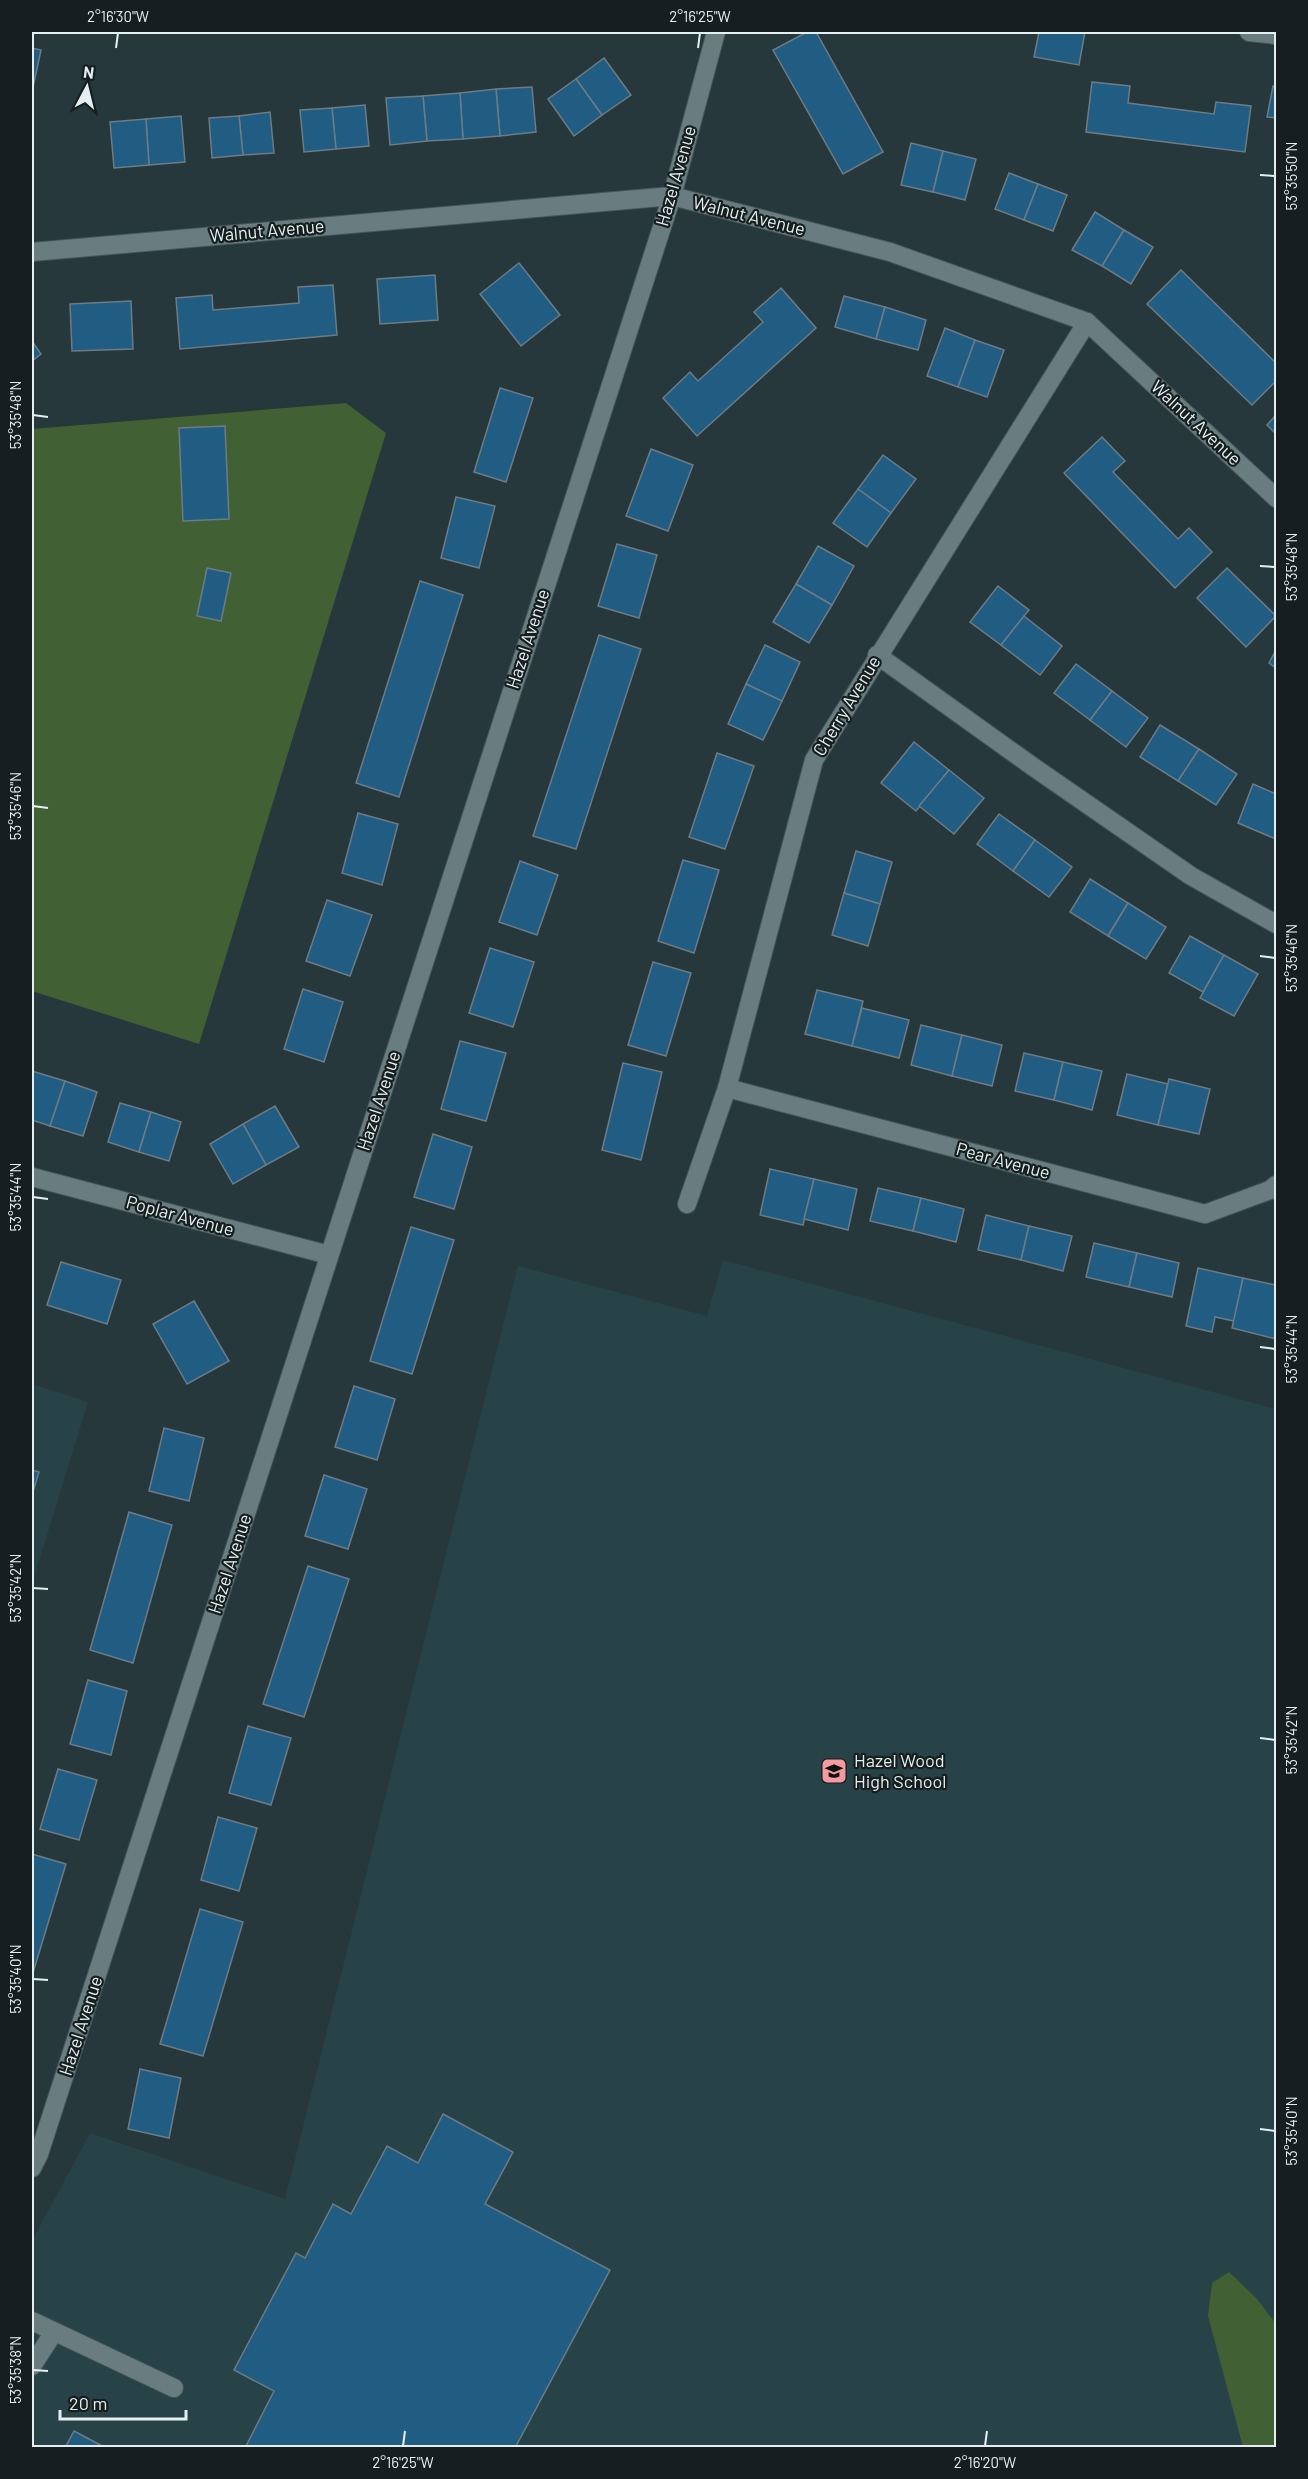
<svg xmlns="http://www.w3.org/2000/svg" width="1308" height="2479" viewBox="0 0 1308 2479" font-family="Barlow,sans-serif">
	<rect width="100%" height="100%" fill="#26383b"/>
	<g fill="#284347">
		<polygon points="723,1260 1276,1409 1276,2447 32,2448 32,2241 90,2133 285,2199 518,1266 707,1316"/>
		<polygon points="32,1384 88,1402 32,1584"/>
	</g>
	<g fill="#416135">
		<polygon points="346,403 386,433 199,1044 32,991 32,429"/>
		<polygon points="1229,2272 1257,2299 1276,2324 1276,2447 1243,2447 1208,2316 1212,2283"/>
	</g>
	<g fill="#215d83" stroke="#6c7b86" stroke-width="1.5">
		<polygon points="807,32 816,32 883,152 843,174 773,50"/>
		<polygon points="1039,32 1085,32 1079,65 1034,57"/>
		<polygon points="32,48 41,50 32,92"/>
		<polygon points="604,58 631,95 602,115 576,79"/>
		<polygon points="576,79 602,115 574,136 548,99"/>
		<polygon points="1092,82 1130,86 1128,103 1214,114 1216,102 1251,106 1245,152 1086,132"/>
		<polygon points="1273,86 1276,87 1276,118 1267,117"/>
		<polygon points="532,87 536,132 500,136 496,89"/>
		<polygon points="496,89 500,136 463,139 460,93"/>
		<polygon points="460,93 463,139 427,141 423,96"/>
		<polygon points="423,96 427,141 390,145 386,98"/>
		<polygon points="365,105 369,146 336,149 332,108"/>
		<polygon points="332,108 336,149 304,152 300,110"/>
		<polygon points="270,112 274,153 243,155 239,116"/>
		<polygon points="181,116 185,162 149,165 146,119"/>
		<polygon points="239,116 243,155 212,158 209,118"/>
		<polygon points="146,119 149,165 114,168 110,122"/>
		<polygon points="911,143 943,151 933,192 901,185"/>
		<polygon points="943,151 976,159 965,200 933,192"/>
		<polygon points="1009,173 1038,184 1024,220 995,209"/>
		<polygon points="1038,184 1067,195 1053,231 1024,220"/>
		<polygon points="1095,212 1124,230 1102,266 1072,250"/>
		<polygon points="1124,230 1153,247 1131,284 1102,266"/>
		<polygon points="519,263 560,315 521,346 480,294"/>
		<polygon points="1181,270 1276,363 1276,381 1252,405 1147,304"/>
		<polygon points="435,275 438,320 380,324 377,279"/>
		<polygon points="333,285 337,335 180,349 176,298 212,295 213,310 299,303 298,287"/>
		<polygon points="781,288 816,328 697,436 663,398 690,372 698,381 763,322 754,312"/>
		<polygon points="844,296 885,307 876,339 835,327"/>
		<polygon points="131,301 133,349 72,351 70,304"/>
		<polygon points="885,307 926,320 918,350 876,339"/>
		<polygon points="945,328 975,340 958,387 927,376"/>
		<polygon points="975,340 1004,350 987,397 958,387"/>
		<polygon points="32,341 41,354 32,361"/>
		<polygon points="500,388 533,398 506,482 474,472"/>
		<polygon points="1276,415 1276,434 1267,425"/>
		<polygon points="225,426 229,519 183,521 179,428"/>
		<polygon points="1102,437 1125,461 1113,472 1178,539 1189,528 1212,552 1175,588 1064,473"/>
		<polygon points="651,449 693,465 668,531 626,516"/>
		<polygon points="883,455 916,479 891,513 858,489"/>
		<polygon points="858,489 891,513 867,547 833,523"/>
		<polygon points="456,497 495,506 479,568 441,558"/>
		<polygon points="617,544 657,555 639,618 598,606"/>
		<polygon points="818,546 854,566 832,605 796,584"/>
		<polygon points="207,568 231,573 221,621 197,616"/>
		<polygon points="1227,568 1276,616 1246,647 1197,598"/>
		<polygon points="420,581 463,595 399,797 356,783"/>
		<polygon points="796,584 832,605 809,643 773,622"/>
		<polygon points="998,586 1029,610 1001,645 970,622"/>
		<polygon points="1024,616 1062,646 1040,675 1001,645"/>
		<polygon points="599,635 641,649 576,849 533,836"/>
		<polygon points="765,645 800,662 782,701 746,684"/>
		<polygon points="1276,650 1276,668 1269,663"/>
		<polygon points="1076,664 1112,691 1090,720 1054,693"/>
		<polygon points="746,684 782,701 763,740 728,724"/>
		<polygon points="1112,691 1148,718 1126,747 1090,720"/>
		<polygon points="1160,725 1199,749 1178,781 1140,757"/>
		<polygon points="914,742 949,770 916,811 881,783"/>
		<polygon points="1199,749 1237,774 1216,805 1178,781"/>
		<polygon points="717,753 754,766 725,849 689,837"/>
		<polygon points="949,770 984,798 954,834 919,806"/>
		<polygon points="1253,784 1276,794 1276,839 1238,823"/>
		<polygon points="358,813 398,824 382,885 342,873"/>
		<polygon points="999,814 1035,840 1013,871 977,844"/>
		<polygon points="1035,840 1072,867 1049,897 1013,871"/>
		<polygon points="856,851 892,862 880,904 844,893"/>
		<polygon points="683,860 719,870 694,953 658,941"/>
		<polygon points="520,861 558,875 537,935 499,922"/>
		<polygon points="1090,879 1128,903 1108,936 1070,912"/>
		<polygon points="844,893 880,904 868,946 832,935"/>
		<polygon points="327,900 372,915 350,976 306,961"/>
		<polygon points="1128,903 1166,927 1146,959 1108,936"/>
		<polygon points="1190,936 1224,955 1203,992 1169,973"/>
		<polygon points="490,948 534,962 513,1027 469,1013"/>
		<polygon points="1224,955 1258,974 1234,1016 1200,998"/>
		<polygon points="653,962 691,973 666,1056 628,1045"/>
		<polygon points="303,989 343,1002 324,1062 284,1049"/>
		<polygon points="817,990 863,1001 852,1046 805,1034"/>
		<polygon points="862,1008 909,1020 899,1058 852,1046"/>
		<polygon points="921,1025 962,1035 952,1076 911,1065"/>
		<polygon points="962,1035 1002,1045 992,1086 952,1076"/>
		<polygon points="460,1041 506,1053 486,1121 441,1109"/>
		<polygon points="1024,1053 1063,1062 1054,1100 1015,1091"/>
		<polygon points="1063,1062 1102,1071 1092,1110 1054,1100"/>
		<polygon points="623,1063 662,1072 641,1160 602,1150"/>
		<polygon points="32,1071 65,1081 50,1126 32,1120"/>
		<polygon points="1127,1074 1168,1084 1158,1125 1117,1115"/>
		<polygon points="1169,1079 1210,1089 1199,1134 1158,1125"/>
		<polygon points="65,1081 97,1092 83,1136 50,1126"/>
		<polygon points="120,1103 151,1112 139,1152 108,1142"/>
		<polygon points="275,1106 299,1147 266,1165 243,1124"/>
		<polygon points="151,1112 181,1122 169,1161 139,1152"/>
		<polygon points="243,1124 266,1165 233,1184 210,1144"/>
		<polygon points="433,1134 472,1147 454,1209 414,1197"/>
		<polygon points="770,1169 814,1179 803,1225 760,1215"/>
		<polygon points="814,1179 857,1189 848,1230 804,1219"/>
		<polygon points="878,1188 921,1198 913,1231 870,1221"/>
		<polygon points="921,1198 964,1209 956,1242 913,1231"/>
		<polygon points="986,1215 1029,1226 1021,1260 978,1250"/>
		<polygon points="1029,1226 1072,1236 1063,1271 1021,1260"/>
		<polygon points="411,1227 454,1240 412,1374 370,1361"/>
		<polygon points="1094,1243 1137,1253 1129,1287 1086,1277"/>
		<polygon points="1137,1253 1179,1263 1172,1297 1129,1287"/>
		<polygon points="61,1262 121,1280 107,1324 47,1305"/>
		<polygon points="1198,1268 1243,1278 1234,1321 1215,1317 1212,1332 1186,1326"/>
		<polygon points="1243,1278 1276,1285 1276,1339 1232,1328"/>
		<polygon points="194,1301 229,1361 187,1384 153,1324"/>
		<polygon points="354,1386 395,1399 377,1460 335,1447"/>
		<polygon points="164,1428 204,1438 189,1501 149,1491"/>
		<polygon points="32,1470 39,1472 32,1495"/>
		<polygon points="324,1475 367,1489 348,1549 305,1536"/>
		<polygon points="129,1512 172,1525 133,1663 90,1650"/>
		<polygon points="308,1566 349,1579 304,1717 263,1704"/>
		<polygon points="88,1680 127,1691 111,1755 70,1744"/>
		<polygon points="248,1726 291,1738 271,1805 229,1793"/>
		<polygon points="58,1769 97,1780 79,1840 40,1829"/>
		<polygon points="218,1817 257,1828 239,1891 201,1880"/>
		<polygon points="32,1854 66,1864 32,1976"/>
		<polygon points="200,1909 243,1922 203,2056 160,2044"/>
		<polygon points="140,2069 181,2078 169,2138 128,2129"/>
		<polygon points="443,2114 513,2152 485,2204 610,2270 515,2448 245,2448 274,2391 234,2370 296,2253 305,2258 333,2204 351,2214 387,2146 418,2163"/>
		<polygon points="74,2431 106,2448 65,2448"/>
	</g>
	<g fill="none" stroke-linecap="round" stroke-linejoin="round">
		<g stroke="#455558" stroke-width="20">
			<g id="lane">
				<polyline points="32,2321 174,2388"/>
				<polyline points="32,2366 54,2332"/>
			</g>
		</g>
		<g stroke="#455558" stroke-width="20">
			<g id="street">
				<polyline points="1249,32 1276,35"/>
				<polyline points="32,252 672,196 890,252 1087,322 1276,498"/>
				<polyline points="877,655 1032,766 1191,876 1276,924"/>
				<polyline points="727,1088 1205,1214 1270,1190 1276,1185"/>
				<polyline points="32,1177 329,1255"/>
				<polyline points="687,1204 727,1088 814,760 1087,322"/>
				<polyline points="32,2168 39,2154 672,196 716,32"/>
			</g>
		</g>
		<use href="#lane" stroke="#697d80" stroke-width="18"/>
		<use href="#street" stroke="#697d80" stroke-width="18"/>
	</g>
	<path fill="none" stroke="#e3eff0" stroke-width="2" d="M116 48 118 33M698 48 700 33M1260 175 1275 176M33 415 48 417M1260 566 1275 567M33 806 48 808M1260 956 1275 958M33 1197 48 1199M1260 1347 1275 1349M33 1588 48 1589M1260 1738 1275 1740M33 1979 48 1980M1260 2129 1275 2131M33 2370 48 2371M403 2446 405 2431M985 2446 987 2431"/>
	<defs>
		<g id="school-square" transform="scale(1.35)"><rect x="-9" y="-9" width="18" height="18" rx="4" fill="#f49aa0" stroke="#161e1f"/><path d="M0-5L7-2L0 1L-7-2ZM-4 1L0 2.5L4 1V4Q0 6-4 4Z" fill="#111"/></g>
	</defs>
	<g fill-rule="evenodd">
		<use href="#school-square" x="834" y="1771"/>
	</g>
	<g text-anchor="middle" stroke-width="4.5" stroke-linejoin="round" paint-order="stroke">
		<g font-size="18" fill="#e3eff0" stroke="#161e1f">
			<text transform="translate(676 176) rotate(-74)" y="6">Hazel Avenue</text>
			<text transform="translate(749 216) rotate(14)" y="6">Walnut Avenue</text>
			<text transform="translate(267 231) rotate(-5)" y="6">Walnut Avenue</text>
			<text transform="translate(1196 423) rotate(43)" y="6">Walnut Avenue</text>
			<text transform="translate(528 639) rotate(-72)" y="6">Hazel Avenue</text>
			<text transform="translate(847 706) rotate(-59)" y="6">Cherry Avenue</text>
			<text transform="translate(379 1101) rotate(-72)" y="6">Hazel Avenue</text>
			<text transform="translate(1003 1161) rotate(15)" y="6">Pear Avenue</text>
			<text transform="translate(180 1216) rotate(15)" y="6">Poplar Avenue</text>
			<text transform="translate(230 1564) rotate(-72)" y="6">Hazel Avenue</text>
			<text transform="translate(81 2026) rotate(-72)" y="6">Hazel Avenue</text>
		</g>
		<g font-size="18" fill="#e3eff0" stroke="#161e1f" text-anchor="start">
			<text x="854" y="1767">Hazel Wood<tspan x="854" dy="21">High School</tspan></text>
		</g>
	</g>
	<rect width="1308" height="2479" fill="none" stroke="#161e1f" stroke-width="66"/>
	<g transform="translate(87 87) rotate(7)" stroke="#161e1f" stroke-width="4.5" paint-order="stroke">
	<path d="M0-4.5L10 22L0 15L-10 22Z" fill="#e3eff0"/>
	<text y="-9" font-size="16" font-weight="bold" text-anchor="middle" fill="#e3eff0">N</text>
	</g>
	<path d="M60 2410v9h126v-9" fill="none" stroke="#e3eff0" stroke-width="3"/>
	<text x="69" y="2410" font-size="18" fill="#e3eff0" stroke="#161e1f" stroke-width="4.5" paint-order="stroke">20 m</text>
	<rect x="33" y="33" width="1242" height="2413" fill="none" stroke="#e3eff0" stroke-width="2"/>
	<g font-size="15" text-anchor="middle" fill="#e3eff0">
		<text x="118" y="22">2°16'30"W</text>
		<text x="700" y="22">2°16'25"W</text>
		<text transform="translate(1292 176) rotate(-90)" y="5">53°35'50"N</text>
		<text transform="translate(16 415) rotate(-90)" y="5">53°35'48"N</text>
		<text transform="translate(1292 567) rotate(-90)" y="5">53°35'48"N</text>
		<text transform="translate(16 806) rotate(-90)" y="5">53°35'46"N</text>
		<text transform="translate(1292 958) rotate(-90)" y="5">53°35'46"N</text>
		<text transform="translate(16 1197) rotate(-90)" y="5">53°35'44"N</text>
		<text transform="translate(1292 1349) rotate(-90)" y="5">53°35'44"N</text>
		<text transform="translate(16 1588) rotate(-90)" y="5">53°35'42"N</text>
		<text transform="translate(1292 1740) rotate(-90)" y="5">53°35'42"N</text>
		<text transform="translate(16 1979) rotate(-90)" y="5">53°35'40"N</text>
		<text transform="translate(1292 2131) rotate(-90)" y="5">53°35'40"N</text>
		<text transform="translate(16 2370) rotate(-90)" y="5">53°35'38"N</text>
		<text x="403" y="2468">2°16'25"W</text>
		<text x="985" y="2468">2°16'20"W</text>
	</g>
</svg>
